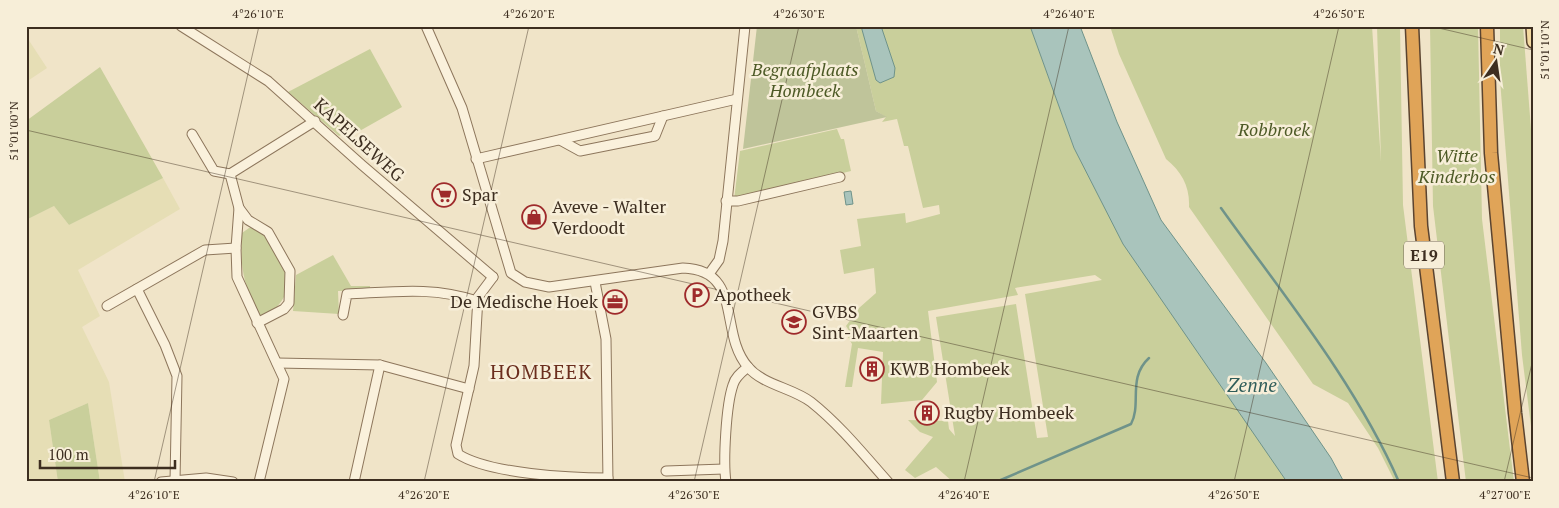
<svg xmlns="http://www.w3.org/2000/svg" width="1559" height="508" viewBox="0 0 1559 508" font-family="'PT Serif',serif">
	<rect width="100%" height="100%" fill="#f0e4c8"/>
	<g fill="#e6deb5">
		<polygon points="26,36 47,68 26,82"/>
		<polygon points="163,178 180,209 78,270 100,316 82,327 109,382 125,482 100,482 88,403 49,420 58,482 26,482 26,220 54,206 69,225"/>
	</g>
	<g fill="#c9cf9b">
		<polygon points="856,26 1030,26 1074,148 1287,482 953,482 936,467 915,478 905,470 933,437 920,432 908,420 948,421 949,429 955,436 936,317 1016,304 1037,438 1048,437 1025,294 1102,280 1095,275 1015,288 1018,295 928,311 937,382 922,400 881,404 883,352 858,348 852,387 845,387 852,344 848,337 851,334 846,326 859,308 876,293 874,268 844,274 840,250 861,246 857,219 905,213 906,223 940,214 939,205 923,208 908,146 904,146 897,119 882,122 886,117 876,111"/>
		<path d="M1110 26H1372L1381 162 1377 26H1400L1403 205 1438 482H1395L1378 448 1348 403 1313 384 1189 207C1190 187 1182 172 1166 159L1119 54Z"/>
		<polygon points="1430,26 1478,26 1482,219 1514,482 1466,482 1433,206"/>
		<polygon points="1500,26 1523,26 1533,155 1533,442 1522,355 1500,80"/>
		<polygon points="370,49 402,107 356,133 352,129 339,136 288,92"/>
		<polygon points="100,67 163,178 69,225 54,206 26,220 26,121"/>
		<polygon points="837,129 841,139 844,139 851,171 734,200 740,151"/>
		<path d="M254 227C267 233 270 241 277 253 280 258 285 265 287 270 293 290 280 308 264 316L258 314C243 282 240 268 242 233L249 228Z"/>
		<polygon points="333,255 351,286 370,286 370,290 338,291 339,314 293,311 296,275"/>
		<polygon points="88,403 100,482 58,482 49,420"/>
	</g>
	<polygon fill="#bfc49a" points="757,26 856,26 876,111 887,117 743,149"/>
	<g fill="#a9c4bc" stroke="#6f938a">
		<polygon points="861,26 881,26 895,68 894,77 880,83 876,80"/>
		<polygon points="1030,26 1080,26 1117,122 1161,220 1266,363 1331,458 1344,482 1287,482 1123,244 1074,148"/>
		<polygon points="851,191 853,204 846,205 844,192"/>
	</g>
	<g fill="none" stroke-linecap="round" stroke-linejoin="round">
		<g stroke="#6f938a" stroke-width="2.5">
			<path d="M1221 208C1284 296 1355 382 1399 482"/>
			<path d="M996 482 1131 424C1142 404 1127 378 1149 358"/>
		</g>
		<g stroke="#8d765c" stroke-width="11">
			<g id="minor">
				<polyline points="181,26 268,81 362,165 493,277"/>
				<path d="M426 26 462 108 511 273 525 282 549 287 683 268C744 270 718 333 748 367 763 385 793 388 811 402 840 425 864 455 888 482"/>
				<polyline points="192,134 214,171 230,174"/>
				<polyline points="560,140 580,151 655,136 663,116"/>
				<polyline points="476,159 737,99"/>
				<polyline points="726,201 738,201 840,177"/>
				<polyline points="239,208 248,220 268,232 290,271 289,303 284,309 257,323"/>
				<polyline points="709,274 719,260 723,241 745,26"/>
				<path d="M493 277 478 297 474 366 456 445 458 454C489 474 571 478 608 478"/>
				<polyline points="595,282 606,339 608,482"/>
				<polyline points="137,289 165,345 177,376 175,481"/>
				<polyline points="107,306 205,250 236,248"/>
				<path d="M343 315 347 294C392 292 433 286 477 301"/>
				<polyline points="277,363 380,365 469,389"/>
				<polyline points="666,471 724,469"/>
				<polyline points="161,482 206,478 233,482"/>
				<polyline points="259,482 284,379 237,277 236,248 239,208 230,174 315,121"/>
				<polyline points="354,482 380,365"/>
				<path d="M726 482C723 461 726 405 733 385 735 377 742 372 748 367"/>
			</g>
		</g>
		<g stroke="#5b4430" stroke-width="14">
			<polyline id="major" points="1532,26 1533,42"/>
		</g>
		<g stroke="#5b4430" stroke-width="15">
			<g id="highway">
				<polyline points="1412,26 1421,226 1453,482"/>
				<polyline points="1487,26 1491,153 1515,413 1523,482"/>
			</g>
		</g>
		<use href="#minor" stroke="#faf1dc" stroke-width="9"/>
		<use href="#major" stroke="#f3d9a0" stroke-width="11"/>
		<use href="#highway" stroke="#e0a458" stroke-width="12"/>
	</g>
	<path fill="none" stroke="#3d2e20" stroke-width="1" stroke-opacity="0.45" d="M1430 26 1533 50M26 130 1533 478M154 482 259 26M424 482 529 26M694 482 799 26M964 482 1069 26M1234 482 1339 26M1504 482 1533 359"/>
	<defs>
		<g id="supermarket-ring" transform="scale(1.25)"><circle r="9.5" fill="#f7eed8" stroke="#9e2a2b" stroke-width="1.5"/><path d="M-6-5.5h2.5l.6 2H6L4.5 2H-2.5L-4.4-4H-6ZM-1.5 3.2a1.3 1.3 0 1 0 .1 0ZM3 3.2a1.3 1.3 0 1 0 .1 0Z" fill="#9e2a2b"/></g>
		<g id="shop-ring" transform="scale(1.25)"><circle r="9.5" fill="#f7eed8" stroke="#9e2a2b" stroke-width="1.5"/><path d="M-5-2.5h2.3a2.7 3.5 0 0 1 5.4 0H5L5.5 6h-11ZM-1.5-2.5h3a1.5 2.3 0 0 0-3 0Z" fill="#9e2a2b"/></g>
		<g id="parking-ring" transform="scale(1.25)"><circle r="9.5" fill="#f7eed8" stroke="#9e2a2b" stroke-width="1.5"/><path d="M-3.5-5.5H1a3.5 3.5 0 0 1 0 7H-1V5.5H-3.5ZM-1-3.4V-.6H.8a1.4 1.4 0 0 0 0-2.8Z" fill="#9e2a2b"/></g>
		<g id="office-ring" transform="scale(1.25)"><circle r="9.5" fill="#f7eed8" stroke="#9e2a2b" stroke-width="1.5"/><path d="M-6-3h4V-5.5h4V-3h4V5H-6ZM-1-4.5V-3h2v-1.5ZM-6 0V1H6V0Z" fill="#9e2a2b"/></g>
		<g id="school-ring" transform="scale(1.25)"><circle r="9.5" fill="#f7eed8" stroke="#9e2a2b" stroke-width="1.5"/><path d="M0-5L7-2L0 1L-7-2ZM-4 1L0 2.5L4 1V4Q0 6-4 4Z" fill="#9e2a2b"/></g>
		<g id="building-ring" transform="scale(1.25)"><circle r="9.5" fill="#f7eed8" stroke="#9e2a2b" stroke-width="1.5"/><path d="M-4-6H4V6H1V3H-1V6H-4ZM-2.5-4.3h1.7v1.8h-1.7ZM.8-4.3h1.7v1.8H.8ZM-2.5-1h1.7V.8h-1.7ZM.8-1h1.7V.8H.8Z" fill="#9e2a2b"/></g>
	</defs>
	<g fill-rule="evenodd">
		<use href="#supermarket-ring" x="444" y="195"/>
		<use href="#shop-ring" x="534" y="217"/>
		<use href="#parking-ring" x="697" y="295"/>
		<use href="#office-ring" x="615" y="302"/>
		<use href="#school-ring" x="794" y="322"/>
		<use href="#building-ring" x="872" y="369"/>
		<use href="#building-ring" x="927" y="413"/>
	</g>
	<g text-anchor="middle" stroke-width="5" stroke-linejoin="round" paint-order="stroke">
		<rect fill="#f7eed8" stroke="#756857" stroke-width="1" x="1404" y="241.5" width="40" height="27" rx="4"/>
		<g font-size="16" font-weight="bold" fill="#3d2e20">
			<text x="1424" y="261">E19</text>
		</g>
		<g font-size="18" font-style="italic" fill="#4d5a26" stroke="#f7eed8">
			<text x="805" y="76">Begraafplaats<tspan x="805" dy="21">Hombeek</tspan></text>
			<text x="1274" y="136">Robbroek</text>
			<text x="1457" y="162">Witte<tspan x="1457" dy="21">Kinderbos</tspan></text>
		</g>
		<g font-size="18" fill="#3d2e20" stroke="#f7eed8">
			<text transform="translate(359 140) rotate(42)" y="6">KAPELSEWEG</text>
		</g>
		<g font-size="18" fill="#3d2e20" stroke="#f7eed8" text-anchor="start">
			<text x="462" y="201">Spar</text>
			<text x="552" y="213">Aveve - Walter<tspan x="552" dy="21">Verdoodt</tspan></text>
			<text x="714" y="301">Apotheek</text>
			<text x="598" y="308" text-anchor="end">De Medische Hoek</text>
			<text x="812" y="318">GVBS<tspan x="812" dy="21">Sint-Maarten</tspan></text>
			<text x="890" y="375">KWB Hombeek</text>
			<text x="944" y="419">Rugby Hombeek</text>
		</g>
		<g font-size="19" font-style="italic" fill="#2f5d5a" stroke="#f7eed8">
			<text x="1252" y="392">Zenne</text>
		</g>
		<g font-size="20" letter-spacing="1" fill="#6b2e1e" stroke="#f7eed8">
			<text x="541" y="379">HOMBEEK</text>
		</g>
	</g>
	<rect width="1559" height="508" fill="none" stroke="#f7eed8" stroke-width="55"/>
	<g transform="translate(1496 62) rotate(13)" stroke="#f7eed8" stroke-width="4" paint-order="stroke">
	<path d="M0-4L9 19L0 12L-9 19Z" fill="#3d2e20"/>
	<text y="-8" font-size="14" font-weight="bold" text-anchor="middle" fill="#3d2e20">N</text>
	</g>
	<path d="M40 460v8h135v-8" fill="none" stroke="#3d2e20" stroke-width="2.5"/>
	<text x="48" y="460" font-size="15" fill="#3d2e20" stroke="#f7eed8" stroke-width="4" paint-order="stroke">100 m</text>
	<rect x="28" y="28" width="1504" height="452" fill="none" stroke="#3d2e20" stroke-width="2"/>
	<g font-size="12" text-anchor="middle" fill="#3d2e20">
		<text x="258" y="18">4°26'10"E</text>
		<text x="529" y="18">4°26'20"E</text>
		<text x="799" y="18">4°26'30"E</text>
		<text x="1069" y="18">4°26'40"E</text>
		<text x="1339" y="18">4°26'50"E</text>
		<text transform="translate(1545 50) rotate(-90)" y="4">51°01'10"N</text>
		<text transform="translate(14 131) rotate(-90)" y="4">51°01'00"N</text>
		<text x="154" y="499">4°26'10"E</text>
		<text x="424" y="499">4°26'20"E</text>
		<text x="694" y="499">4°26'30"E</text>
		<text x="964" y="499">4°26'40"E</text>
		<text x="1234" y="499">4°26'50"E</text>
		<text x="1505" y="499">4°27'00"E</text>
	</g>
</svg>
